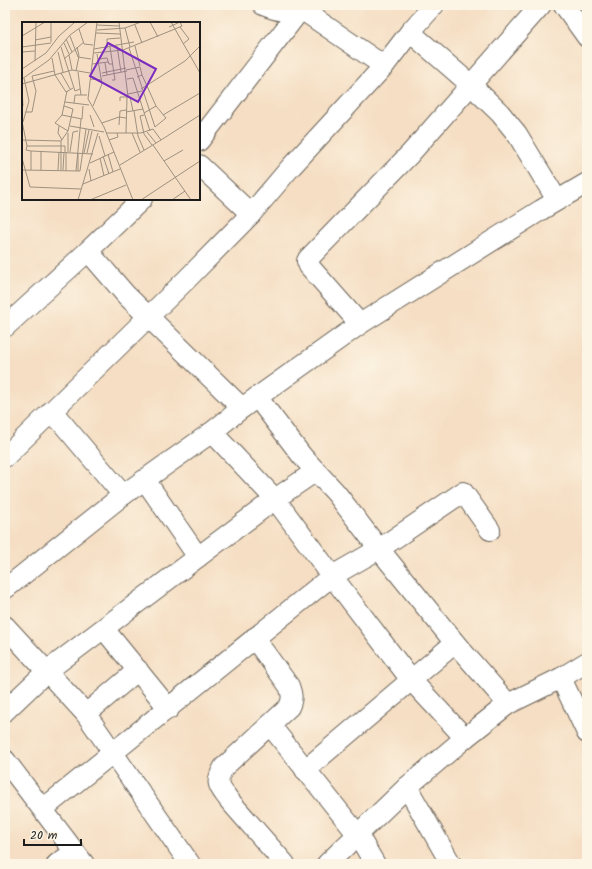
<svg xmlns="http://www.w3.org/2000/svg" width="592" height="869" viewBox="0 0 592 869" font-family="Kalam,sans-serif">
	<rect width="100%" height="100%" fill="#fcf5e5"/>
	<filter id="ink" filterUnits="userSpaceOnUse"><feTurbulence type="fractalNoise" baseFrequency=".025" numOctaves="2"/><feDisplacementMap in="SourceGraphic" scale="8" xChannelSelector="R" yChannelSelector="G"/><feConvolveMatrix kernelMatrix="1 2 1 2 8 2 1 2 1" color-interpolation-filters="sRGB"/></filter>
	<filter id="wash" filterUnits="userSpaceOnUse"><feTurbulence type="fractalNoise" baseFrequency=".012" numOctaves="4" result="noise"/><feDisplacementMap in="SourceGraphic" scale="16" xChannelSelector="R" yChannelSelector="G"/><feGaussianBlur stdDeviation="0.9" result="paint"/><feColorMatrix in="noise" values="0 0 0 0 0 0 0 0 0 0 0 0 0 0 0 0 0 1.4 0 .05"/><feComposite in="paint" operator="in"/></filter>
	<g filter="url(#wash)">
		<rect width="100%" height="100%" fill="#f5dec3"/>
	</g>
	<g filter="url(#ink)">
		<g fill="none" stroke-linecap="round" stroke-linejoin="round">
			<g stroke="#686056" stroke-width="22">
				<g id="minor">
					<path d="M263 5C278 11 285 13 301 9L384 66"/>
					<polyline points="564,5 587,37"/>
					<polyline points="410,32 471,85 500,113 517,134 557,200"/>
					<polyline points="199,141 304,5"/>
					<polyline points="199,165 251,214"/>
					<polyline points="142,199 88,251 126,295 242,408"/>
					<polyline points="360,324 309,266 307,261 308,259 410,154 541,5"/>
					<polyline points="5,327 88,251"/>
					<polyline points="257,397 302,456 336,493 379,549 455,643 508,704"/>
					<polyline points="52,411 123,495"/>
					<polyline points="212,432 275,499 332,576 411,680 465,738"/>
					<polyline points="5,457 187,279 251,214 290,168 384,66 410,32 434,5"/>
					<polyline points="145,480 198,557"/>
					<polyline points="5,589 123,495 212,432 242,408 360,324 541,210 587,183"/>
					<polyline points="5,626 86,714 190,864"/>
					<polyline points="104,629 169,709"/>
					<path d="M254 638 289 686C292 694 293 699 289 707L224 767C214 784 219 786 229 800L285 864"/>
					<polyline points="561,678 587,733"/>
					<polyline points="5,711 47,671 275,499 316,471"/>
					<polyline points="86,714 138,670"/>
					<polyline points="270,725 358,835 375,864"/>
					<polyline points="5,760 84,864"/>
					<polyline points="305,770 455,643"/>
					<polyline points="407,787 451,864"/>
					<polyline points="43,809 332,576 379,549 463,492 490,530"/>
					<polyline points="57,864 75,852"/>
					<polyline points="327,864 407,787 465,738 508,704 561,678 587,662"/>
				</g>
			</g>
			<use href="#minor" stroke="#fff" stroke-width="20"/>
		</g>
	</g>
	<g transform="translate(22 22)">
		<rect width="178" height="178" fill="#f5dec3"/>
		<path fill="none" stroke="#9e9080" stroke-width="1" d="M75 0 66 77 82 105 111 178M97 0 106 75M128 0 136 15M149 0 178 51M75 3 97 4M113 3 120 21M147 5 158 0M158 5 167 17 161 22M103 6 119 0M57 7 62 22 71 23M75 8 103 6 108 25M74 11 98 12M0 14 23 0M48 14 56 35 69 37M44 17 50 30M13 18 29 15M29 20V0M42 21 47 32M95 24 99 50M113 24 118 44M0 25 29 21M39 25 53 69 58 67M88 25 93 58H90M85 26V17L98 16M107 26 133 105M72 27 112 20M0 30 13 29M36 30 41 50M72 31 101 28 153 7 160 4 158 0M47 33 50 48M30 36 33 53 44 70 51 66M42 37 62 20M76 37 85 36 87 42H91M13 39 14 0M83 41 85 53M70 42 86 40M0 47 24 31 37 14 53 0M104 48 118 45 120 53 115 55M54 49 57 34 55 25M56 50 59 73M39 51 48 67M80 51 104 46M120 53 134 84 122 91M80 54 105 49M0 57 27 38 48 13 66 0M68 57 80 58M105 57 111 56 128 109M0 62 50 48 68 51M119 67 163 39 178 24M0 68 1 84M45 69 40 93 60 97 61 84M106 72 120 69M98 79V75H108L111 89M43 80 67 83M52 81 53 73H65M71 84 80 62 75 32M112 89 116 114 122 128M4 90H10L11 85 14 69 10 54 32 49M104 90 121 87M40 93 33 101 46 109M68 93 72 105M122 93 118 94 119 98 122 112 130 123M141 93 178 71M0 99 5 124H43V130M1 100 7 79 2 56M80 101 97 95 104 96M97 103 98 89 104 88M37 104 36 111 40 118M48 104 82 110M133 105 144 96 134 84M125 110 134 121M46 111V130M84 111H119L131 107 139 118 98 143M104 111 105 75M110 111 118 130M77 114 83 134M0 118 39 119M87 118 96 115 95 111M139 118 178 93M131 123 169 178M5 124 4 128 9 129 71 132M9 129V148M48 130 51 110 56 109M62 131 67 108M65 131 70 109M86 132 91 150M81 134 87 152M0 136 8 165 59 167M78 136 82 154M142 139 161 128M68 141 92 130M67 147 69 159M0 148 58 149 64 107M19 148V130M36 148 37 130M39 148V119L46 109 51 87 42 84M41 148 42 130M44 149V130M54 149 59 97M56 149V131M61 162 98 147M56 178 76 111M68 178 104 163M119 178 178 139M150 178 163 169"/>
		<path fill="#7b2cbf" fill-opacity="0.15" stroke="#7b2cbf" stroke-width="2" d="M86 21 134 47 116 80 68 54Z"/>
		<rect width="178" height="178" fill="none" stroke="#1c1c1c" stroke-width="2"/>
	</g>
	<rect width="592" height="869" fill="none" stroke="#fcf5e5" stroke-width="20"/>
	<path d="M24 839v6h57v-6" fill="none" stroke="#1c1c1c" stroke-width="2"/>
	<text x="30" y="839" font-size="12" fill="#1c1c1c" stroke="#fcf5e5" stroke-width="3" paint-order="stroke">20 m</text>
</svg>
